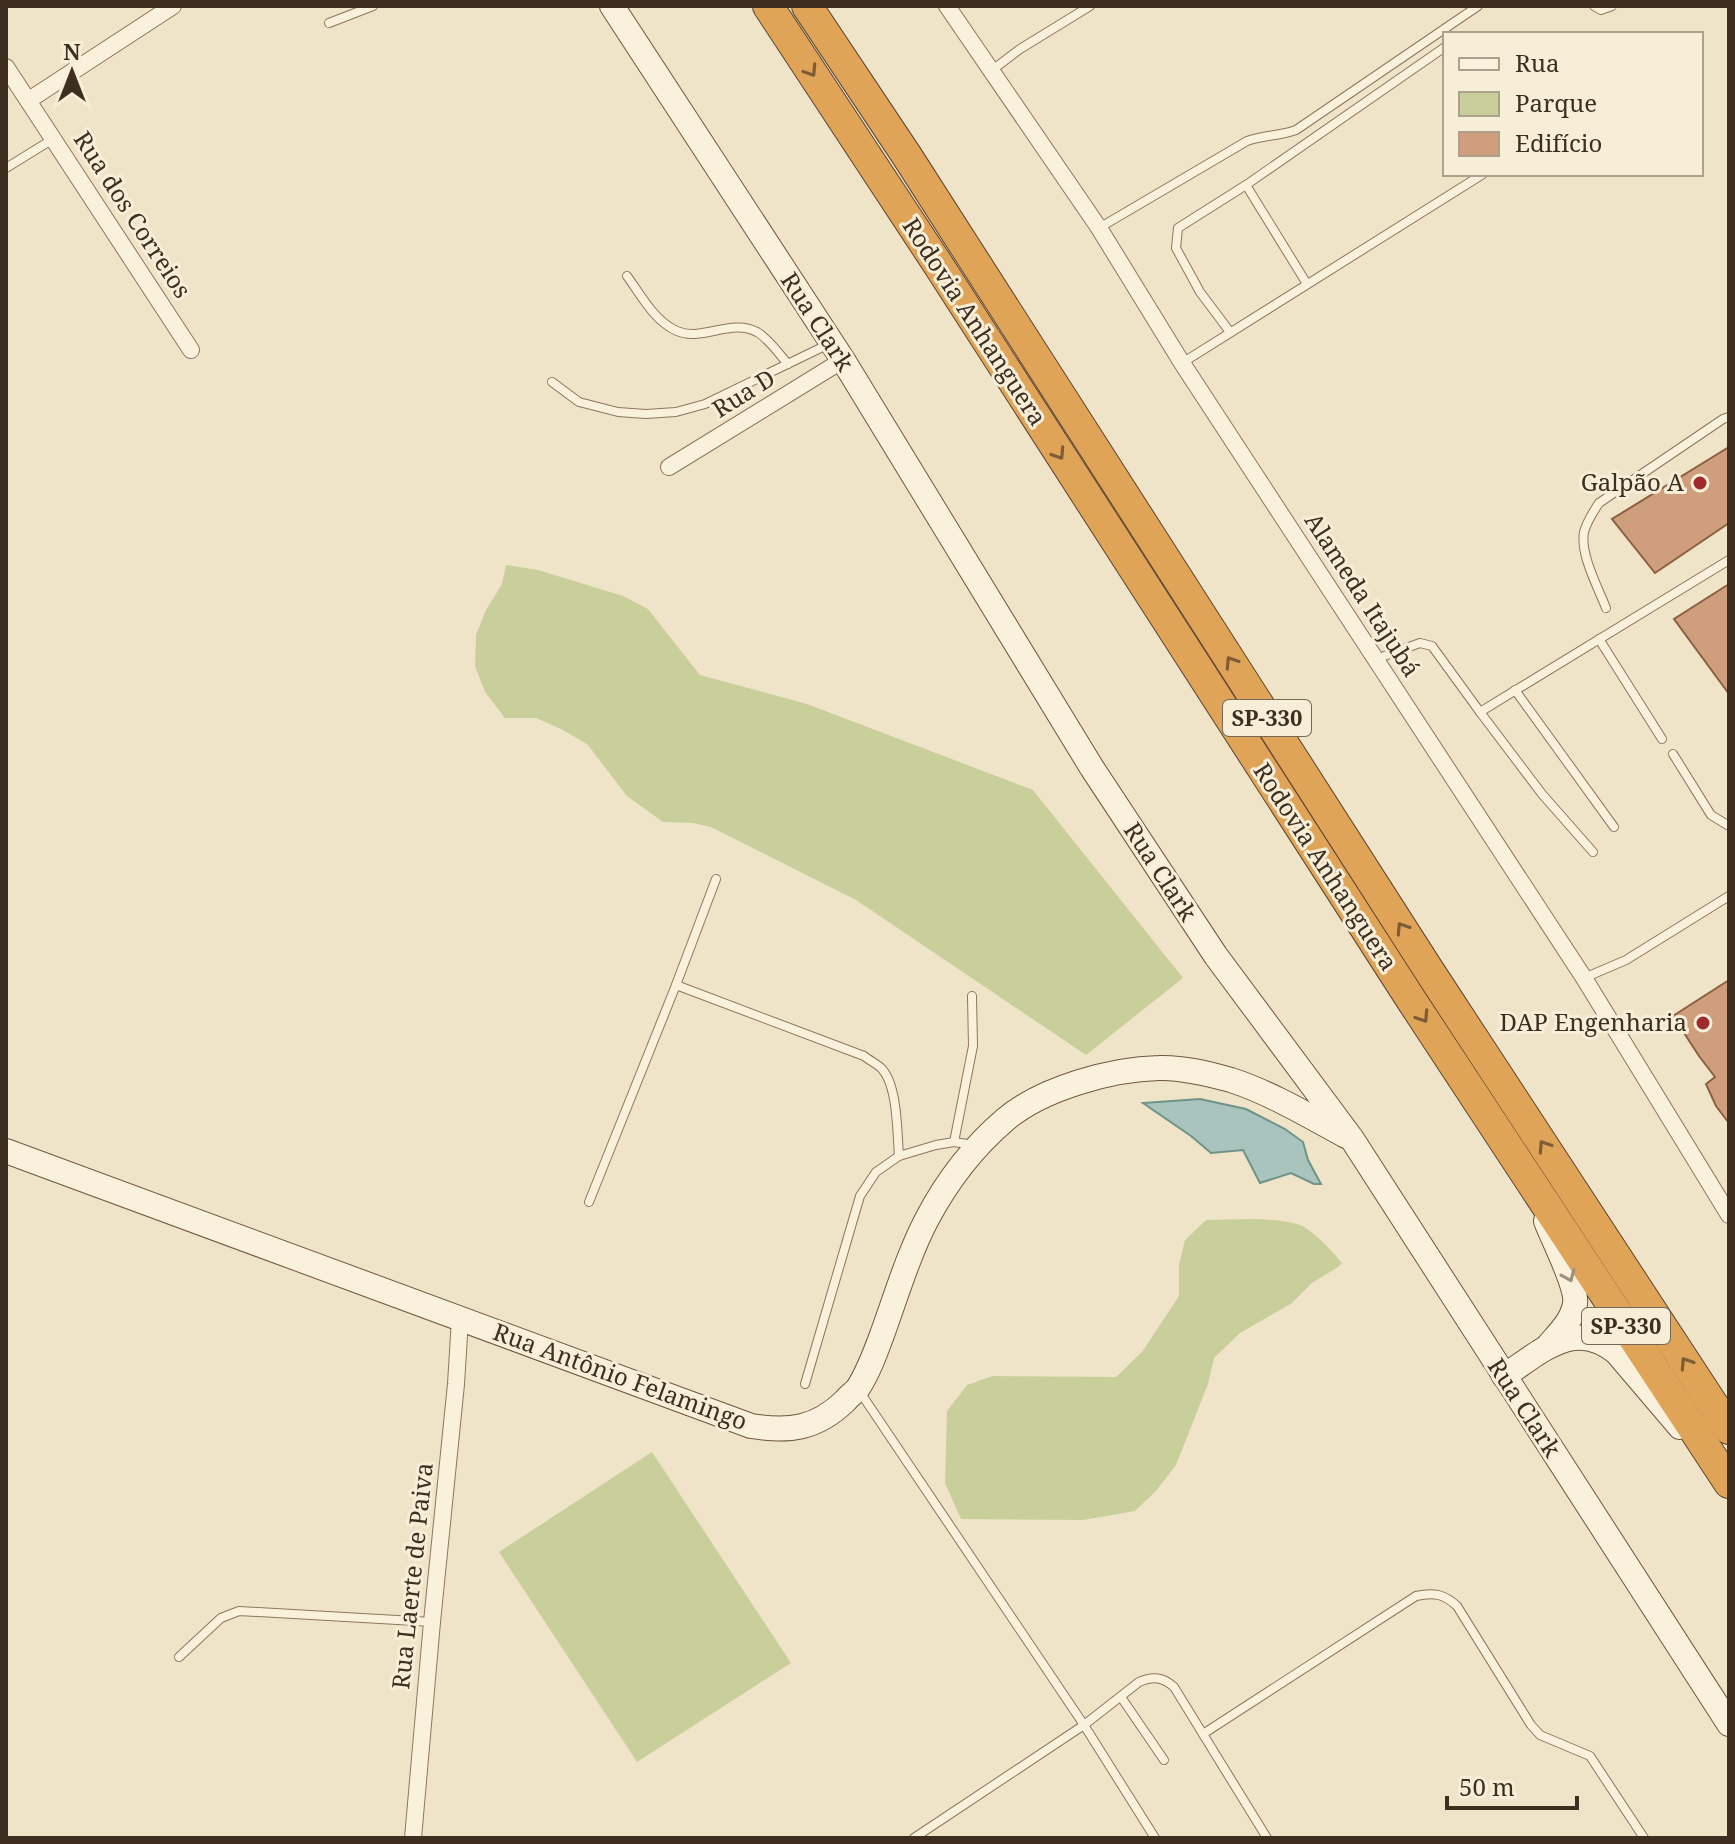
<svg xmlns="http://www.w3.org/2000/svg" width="1735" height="1844" viewBox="0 0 1735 1844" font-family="'Noto Serif',serif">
	<rect width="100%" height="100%" fill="#f0e4c8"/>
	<g fill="#c9cf9b">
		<polygon points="506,565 538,570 623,596 648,609 700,675 807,704 1033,790 1183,978 1086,1055 856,900 711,827 693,823 663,822 627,796 587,744 561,729 536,718 505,718 485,692 475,666 476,635 486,610 502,584"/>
		<path d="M1206 1220C1234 1220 1273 1216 1300 1225 1313 1230 1333 1252 1342 1263L1338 1267 1312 1283 1292 1303 1240 1333 1214 1358 1208 1384 1176 1465 1156 1491 1135 1511 1083 1520 961 1519 945 1483 947 1411 967 1385 993 1376 1116 1377 1142 1352 1179 1296V1265L1185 1240Z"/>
		<polygon points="652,1452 791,1663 637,1762 499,1552"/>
	</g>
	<polygon fill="#a9c4bc" stroke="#6f938a" stroke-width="2" points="1200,1099 1246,1109 1285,1129 1303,1142 1308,1160 1321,1184 1314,1184 1291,1173 1260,1183 1243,1150 1211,1153 1191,1136 1143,1103"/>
	<g fill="#cf9f7d" stroke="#8d5f41" stroke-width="2">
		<polygon points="1729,447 1729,523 1655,573 1612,519"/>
		<polygon points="1729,584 1729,694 1674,619"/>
		<polygon points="1729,980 1729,1123 1716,1106 1706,1084 1715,1077 1699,1056 1673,1016"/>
	</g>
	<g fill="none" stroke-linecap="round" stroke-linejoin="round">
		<g stroke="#8d765c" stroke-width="10">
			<g id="lane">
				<polyline points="1594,6 1601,10 1612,6"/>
				<polyline points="329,23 373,6"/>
				<polyline points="991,71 1020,49 1090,6"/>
				<polyline points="6,168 53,139"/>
				<polyline points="1246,185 1307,284"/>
				<path d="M1099 228 1247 141C1264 135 1280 136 1296 130L1478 6"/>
				<path d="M627 276C641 295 654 321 677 331 702 342 731 318 757 332 769 339 779 354 788 364"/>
				<polyline points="1230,332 1200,292 1176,248 1178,228 1246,185 1445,47"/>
				<polyline points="1182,363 1483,174"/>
				<polyline points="552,382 579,402 618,412 646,414 676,412 705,404 831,343"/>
				<path d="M1606 608C1598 587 1580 555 1584 532 1587 521 1593 512 1599 503L1723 419 1729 417"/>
				<polyline points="1599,639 1662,739"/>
				<polyline points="1376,659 1420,643 1432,646 1480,712 1729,560"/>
				<polyline points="1515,690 1614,827"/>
				<polyline points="1480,712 1542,794 1593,852"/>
				<polyline points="1673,754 1711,815 1729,826"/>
				<polyline points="1584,978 1626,960 1729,896"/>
				<polyline points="676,985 716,879"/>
				<polyline points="954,1142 973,1046 972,996"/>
				<path d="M589 1202 676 985 864 1056C869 1060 875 1063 880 1067 898 1083 897 1132 899 1156"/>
				<polyline points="805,1384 860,1196 876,1172 899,1156 936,1145 954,1142 974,1145"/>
				<polyline points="860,1392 1084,1725 1155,1838"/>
				<polyline points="179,1657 221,1618 239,1611 432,1622"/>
				<polyline points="1121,1697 1164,1760"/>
				<path d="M1203 1734 1416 1596C1434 1592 1444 1594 1457 1606L1531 1725 1540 1735 1590 1756 1644 1838"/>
				<path d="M914 1838 1084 1725 1139 1682C1153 1676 1163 1677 1174 1687L1267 1838"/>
			</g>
		</g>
		<g stroke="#8d765c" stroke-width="18">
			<g id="street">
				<polyline points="947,6 1099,228 1182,363 1584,978 1729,1215"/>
				<polyline points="6,67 191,350"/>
				<polyline points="29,100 173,6"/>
				<polyline points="669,467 843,360"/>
				<polyline points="413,1838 432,1622 456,1384 460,1319"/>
			</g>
		</g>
		<g stroke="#6f573f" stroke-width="26">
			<g id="secondary">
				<polyline points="612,6 843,360 1092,768 1216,956 1352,1139 1729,1724"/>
				<path d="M6 1151 751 1426C789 1432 816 1429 845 1401 849 1396 855 1392 858 1388 869 1371 876 1351 883 1332 896 1296 909 1253 927 1219 947 1181 973 1147 1006 1119 1043 1088 1112 1069 1159 1068 1182 1067 1209 1074 1231 1080 1271 1093 1309 1116 1346 1136"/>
				<path d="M1546 1221C1553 1240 1578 1287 1575 1304 1572 1321 1559 1333 1548 1346"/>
				<path d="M1504 1376C1541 1352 1575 1317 1617 1353L1680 1427"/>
			</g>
		</g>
		<g stroke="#5b4430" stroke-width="32">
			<g id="highway">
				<polyline points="768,6 939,266 1412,1001 1729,1483"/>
				<polyline points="807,6 907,156 1428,969 1729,1429"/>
			</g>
		</g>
		<use href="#lane" stroke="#faf1dc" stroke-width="8"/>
		<use href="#street" stroke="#faf1dc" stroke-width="16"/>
		<use href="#secondary" stroke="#faf1dc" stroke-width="24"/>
		<use href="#highway" stroke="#e0a458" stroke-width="30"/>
	</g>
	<defs><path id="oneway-chevron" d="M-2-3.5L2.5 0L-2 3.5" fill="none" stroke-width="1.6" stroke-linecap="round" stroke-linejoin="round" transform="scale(2)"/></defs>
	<g stroke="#7e5d36">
		<use href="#oneway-chevron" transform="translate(811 71) rotate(57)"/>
		<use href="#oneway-chevron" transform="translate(1059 454) rotate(57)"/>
		<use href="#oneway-chevron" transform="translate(1231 662) rotate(-123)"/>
		<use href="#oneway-chevron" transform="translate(1402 928) rotate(-123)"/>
		<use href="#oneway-chevron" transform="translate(1423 1017) rotate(57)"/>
		<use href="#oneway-chevron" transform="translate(1544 1146) rotate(-123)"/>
		<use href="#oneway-chevron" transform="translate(1686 1363) rotate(-123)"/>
	</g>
	<use stroke="#9c907e" href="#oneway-chevron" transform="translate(1569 1276) rotate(67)"/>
	<g fill="#9e2a2b" stroke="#f7eed8" stroke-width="3">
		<circle cx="1700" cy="483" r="8"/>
		<circle cx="1703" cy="1023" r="8"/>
	</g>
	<g text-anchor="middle" stroke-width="6" stroke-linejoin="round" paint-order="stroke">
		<g fill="#f7eed8" stroke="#756857" stroke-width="2">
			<rect x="1223" y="700" width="88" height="36" rx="6"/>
			<rect x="1582" y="1308" width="88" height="36" rx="6"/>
		</g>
		<g font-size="22" font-weight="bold" fill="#3d2e20">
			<text x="1267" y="726">SP-330</text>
			<text x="1626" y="1334">SP-330</text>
		</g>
		<g font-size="24" fill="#3d2e20" stroke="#f7eed8">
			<text transform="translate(132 215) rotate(57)" y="8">Rua dos Correios</text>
			<text transform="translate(817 322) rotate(57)" y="8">Rua Clark</text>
			<text transform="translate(974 322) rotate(57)" y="8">Rodovia Anhanguera</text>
			<text transform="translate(744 394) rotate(-32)" y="8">Rua D</text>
			<text transform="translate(1362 595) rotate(57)" y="8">Alameda Itajubá</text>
			<text transform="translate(1325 867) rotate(57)" y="8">Rodovia Anhanguera</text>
			<text transform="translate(1160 872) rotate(57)" y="8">Rua Clark</text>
			<text transform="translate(620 1377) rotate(20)" y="8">Rua Antônio Felamingo</text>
			<text transform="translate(1524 1408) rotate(57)" y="8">Rua Clark</text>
			<text transform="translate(413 1576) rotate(-84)" y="8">Rua Laerte de Paiva</text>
		</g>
		<g font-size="24" fill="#3d2e20" stroke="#f7eed8" text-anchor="end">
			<text x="1684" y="491">Galpão A</text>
			<text x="1687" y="1031">DAP Engenharia</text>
		</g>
	</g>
	<rect width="1735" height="1844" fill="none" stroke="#3d2e20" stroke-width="16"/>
	<rect x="1443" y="32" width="260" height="144" fill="#f7eed8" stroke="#ada18e" stroke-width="2"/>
	<rect x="1459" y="58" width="40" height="12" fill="#faf1dc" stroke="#ada18e" stroke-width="2"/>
	<text x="1515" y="72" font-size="24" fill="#3d2e20">Rua</text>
	<rect x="1459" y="92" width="40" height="24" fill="#c9cf9b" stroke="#ada18e" stroke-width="2"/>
	<text x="1515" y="112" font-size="24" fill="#3d2e20">Parque</text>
	<rect x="1459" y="132" width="40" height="24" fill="#cf9f7d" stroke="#ada18e" stroke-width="2"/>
	<text x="1515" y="152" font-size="24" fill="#3d2e20">Edifício</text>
	<g transform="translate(72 72)" stroke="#f7eed8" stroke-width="6" paint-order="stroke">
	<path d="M0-6L14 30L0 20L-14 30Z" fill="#3d2e20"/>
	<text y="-12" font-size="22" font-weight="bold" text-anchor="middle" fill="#3d2e20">N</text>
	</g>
	<path d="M1447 1796v12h130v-12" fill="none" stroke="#3d2e20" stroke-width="4"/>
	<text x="1459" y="1796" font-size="24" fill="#3d2e20" stroke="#f7eed8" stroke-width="6" paint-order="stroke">50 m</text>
</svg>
